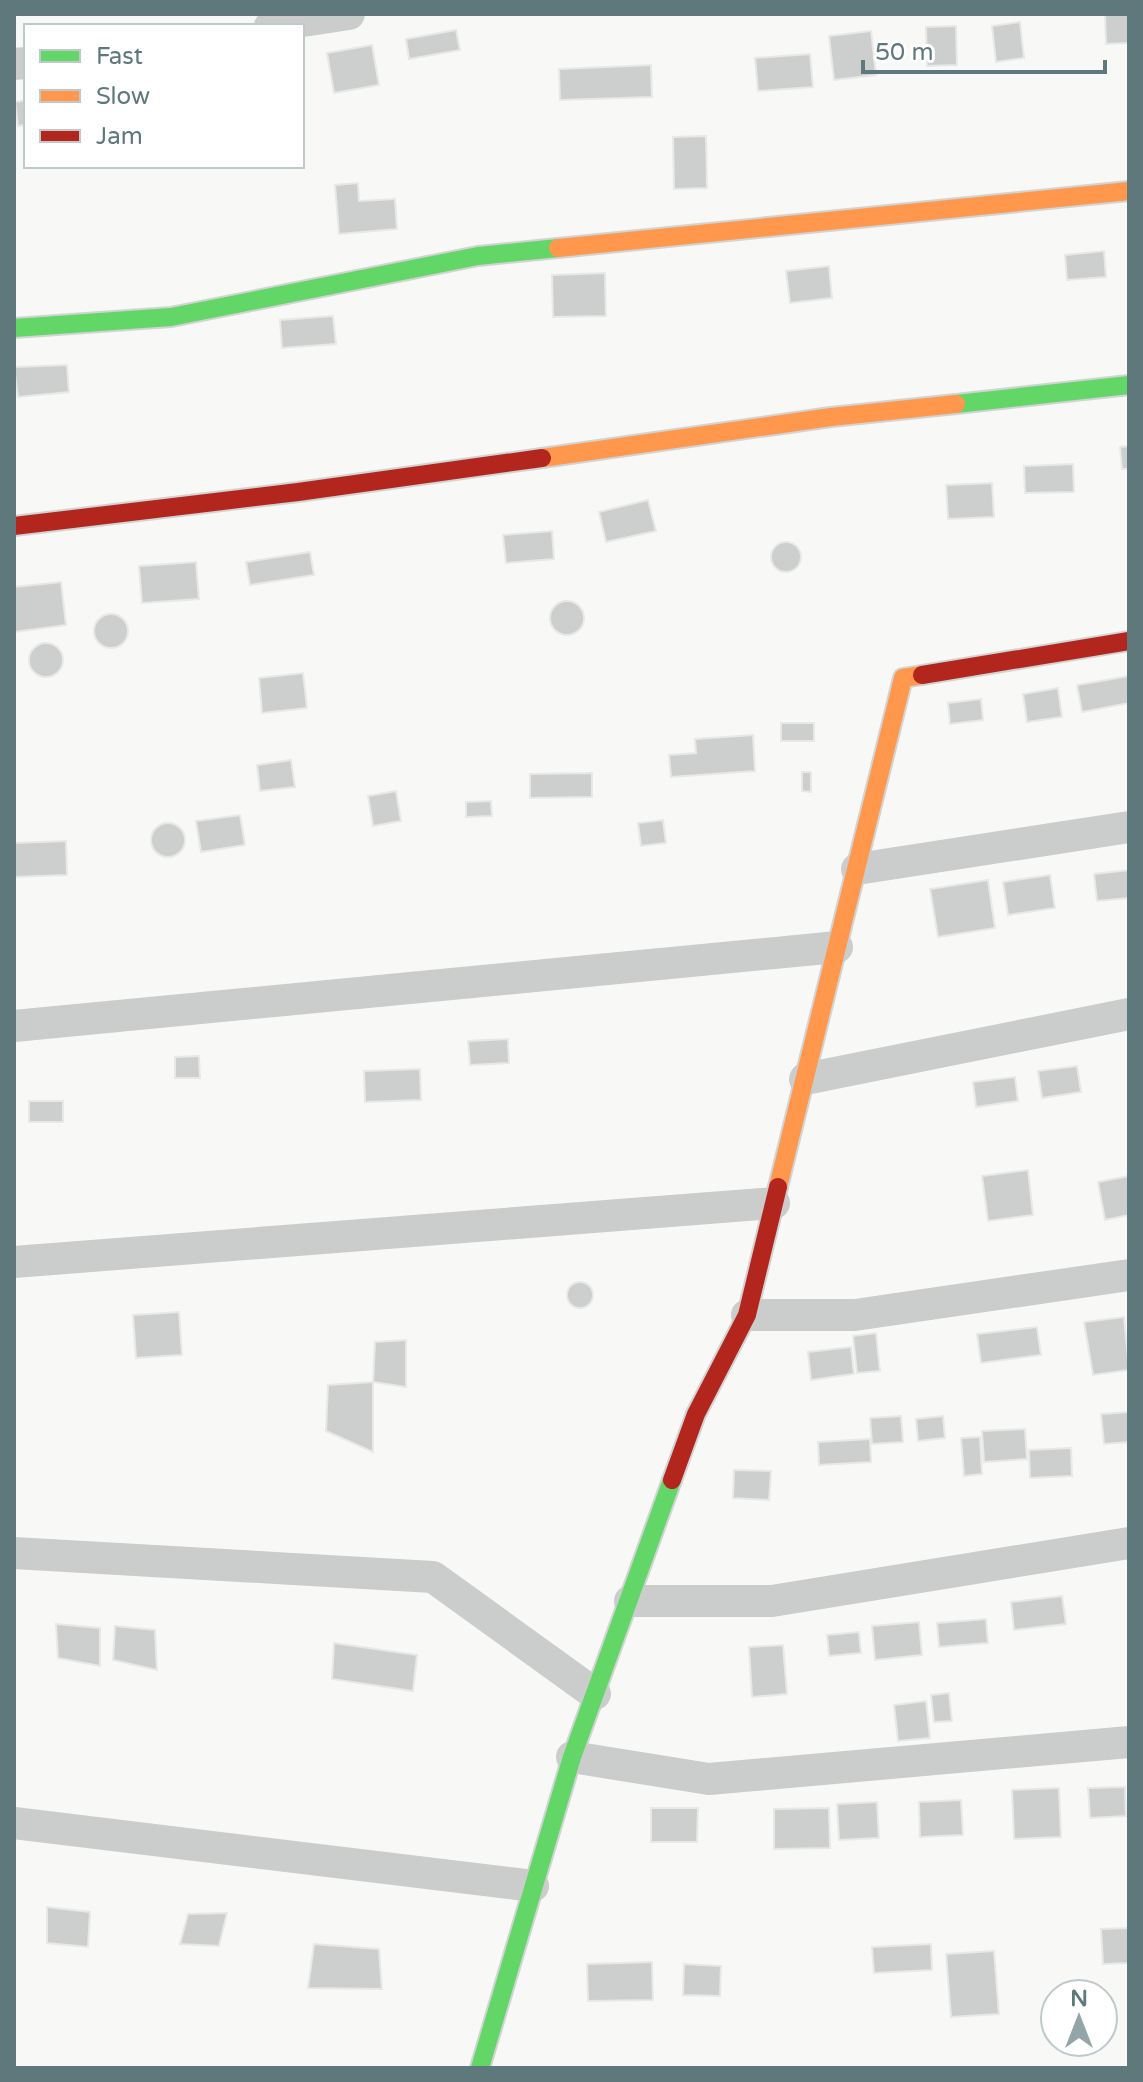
<svg xmlns="http://www.w3.org/2000/svg" width="1143" height="2082" viewBox="0 0 1143 2082" font-family="'Varela Round',sans-serif">
	<rect width="100%" height="100%" fill="#f8f8f7"/>
	<g fill="#cdcfcf" stroke="#e8e8e6" stroke-width="2">
		<polygon points="1105,14 1129,14 1129,43 1106,44"/>
		<polygon points="1020,22 1024,58 996,62 992,26"/>
		<polygon points="956,26 957,65 927,66 926,27"/>
		<polygon points="456,30 460,50 409,59 406,39"/>
		<polygon points="871,31 876,75 834,80 829,36"/>
		<polygon points="372,45 379,85 334,93 327,53"/>
		<polygon points="810,54 813,87 758,91 755,58"/>
		<polygon points="651,65 652,97 560,100 559,69"/>
		<polygon points="26,100 26,125 18,126 15,102"/>
		<polygon points="706,136 707,188 674,189 673,137"/>
		<polygon points="358,183 359,201 395,199 397,229 339,234 335,185"/>
		<polygon points="1104,251 1106,277 1067,280 1065,255"/>
		<polygon points="829,266 832,298 790,303 786,271"/>
		<polygon points="605,273 606,316 553,317 552,275"/>
		<polygon points="333,316 336,344 282,348 280,320"/>
		<polygon points="67,365 69,392 18,397 14,367"/>
		<polygon points="1129,446 1129,469 1122,469 1120,447"/>
		<polygon points="1073,464 1074,492 1025,493 1024,466"/>
		<polygon points="992,483 994,517 948,519 946,485"/>
		<polygon points="648,500 656,531 606,542 599,512"/>
		<polygon points="552,531 554,559 506,563 503,535"/>
		<circle cx="786" cy="557" r="15"/>
		<polygon points="310,552 314,575 250,585 246,562"/>
		<polygon points="196,562 199,599 142,603 139,566"/>
		<polygon points="61,582 66,625 14,632 14,587"/>
		<circle cx="567" cy="618" r="17"/>
		<circle cx="111" cy="631" r="17"/>
		<circle cx="46" cy="660" r="17"/>
		<polygon points="303,673 307,708 262,713 259,678"/>
		<polygon points="1129,676 1129,703 1082,712 1077,685"/>
		<polygon points="1058,688 1062,717 1027,722 1023,694"/>
		<polygon points="981,699 983,720 950,724 948,703"/>
		<rect x="781" y="723" width="33" height="18"/>
		<polygon points="753,735 755,771 671,777 669,755 696,753 695,739"/>
		<polygon points="291,760 295,787 260,791 257,765"/>
		<polygon points="802,772 811,772 811,792 802,791"/>
		<polygon points="592,773 592,797 530,798 530,774"/>
		<polygon points="396,791 401,821 373,826 368,796"/>
		<polygon points="491,801 492,816 466,817 466,802"/>
		<polygon points="240,815 245,845 201,852 196,821"/>
		<polygon points="663,820 666,843 641,846 638,823"/>
		<circle cx="168" cy="840" r="17"/>
		<polygon points="66,841 67,875 14,877 14,843"/>
		<polygon points="1129,870 1129,898 1097,901 1094,874"/>
		<polygon points="1050,875 1055,908 1008,915 1003,882"/>
		<polygon points="988,880 995,928 938,937 930,889"/>
		<polygon points="508,1039 509,1063 470,1065 468,1041"/>
		<polygon points="199,1056 200,1078 175,1078 175,1057"/>
		<polygon points="1077,1066 1081,1092 1042,1098 1038,1071"/>
		<polygon points="420,1069 421,1100 365,1102 364,1071"/>
		<polygon points="1015,1077 1018,1101 976,1107 973,1082"/>
		<rect x="29" y="1101" width="34" height="21"/>
		<polygon points="1028,1170 1033,1215 988,1221 982,1176"/>
		<polygon points="1129,1176 1129,1215 1105,1220 1098,1182"/>
		<circle cx="580" cy="1295" r="13"/>
		<polygon points="179,1312 182,1355 136,1358 133,1315"/>
		<polygon points="1124,1317 1129,1370 1093,1375 1084,1322"/>
		<polygon points="1037,1327 1041,1355 981,1363 977,1334"/>
		<polygon points="876,1333 880,1371 857,1373 853,1336"/>
		<polygon points="406,1340 406,1387 373,1382 375,1342"/>
		<polygon points="851,1347 854,1374 811,1380 808,1352"/>
		<polygon points="373,1382 373,1452 326,1431 328,1385"/>
		<polygon points="1129,1412 1129,1442 1104,1444 1101,1414"/>
		<polygon points="901,1416 903,1442 872,1444 870,1418"/>
		<polygon points="943,1416 945,1438 918,1441 916,1419"/>
		<polygon points="1025,1429 1027,1459 984,1462 982,1431"/>
		<polygon points="980,1437 982,1474 964,1476 961,1438"/>
		<polygon points="870,1439 871,1462 819,1465 818,1442"/>
		<polygon points="1071,1448 1072,1476 1030,1478 1029,1450"/>
		<polygon points="734,1470 771,1471 769,1500 733,1498"/>
		<polygon points="1062,1596 1066,1624 1014,1630 1011,1602"/>
		<polygon points="986,1619 988,1643 939,1647 937,1623"/>
		<polygon points="919,1622 922,1655 875,1660 872,1626"/>
		<polygon points="56,1624 100,1628 100,1666 58,1658"/>
		<polygon points="115,1626 155,1630 157,1670 113,1660"/>
		<polygon points="859,1632 861,1653 829,1656 827,1635"/>
		<polygon points="334,1643 417,1655 413,1691 332,1679"/>
		<polygon points="783,1645 787,1694 752,1697 749,1647"/>
		<polygon points="949,1693 952,1721 934,1722 931,1695"/>
		<polygon points="926,1701 930,1738 898,1741 894,1705"/>
		<polygon points="1125,1787 1126,1816 1090,1818 1088,1788"/>
		<polygon points="1059,1788 1061,1837 1014,1839 1012,1790"/>
		<polygon points="961,1800 963,1835 920,1837 919,1802"/>
		<polygon points="877,1802 879,1838 839,1840 837,1804"/>
		<polygon points="651,1808 698,1808 697,1842 651,1842"/>
		<polygon points="829,1808 830,1848 774,1849 774,1809"/>
		<polygon points="47,1907 90,1912 88,1947 47,1943"/>
		<polygon points="227,1913 219,1946 180,1944 188,1914"/>
		<polygon points="1129,1928 1129,1963 1103,1964 1101,1929"/>
		<polygon points="314,1944 379,1949 382,1989 308,1988"/>
		<polygon points="931,1944 932,1970 874,1973 872,1947"/>
		<polygon points="994,1951 999,2014 951,2017 946,1954"/>
		<polygon points="652,1962 653,2000 588,2001 587,1964"/>
		<polygon points="684,1964 721,1966 720,1996 683,1995"/>
	</g>
	<g fill="none" stroke-linecap="round" stroke-linejoin="round">
		<g stroke="#d2d4d4" stroke-width="22">
			<g id="fast">
				<polyline points="14,328 171,317 478,256 558,248"/>
				<polyline points="956,404 1129,385"/>
				<polyline points="480,2068 572,1757 672,1480"/>
			</g>
		</g>
		<g stroke="#d2d4d4" stroke-width="22">
			<g id="slow">
				<polyline points="558,248 1129,191"/>
				<polyline points="542,458 831,417 956,404"/>
				<polyline points="778,1187 903,678 922,675"/>
			</g>
		</g>
		<g stroke="#d2d4d4" stroke-width="22">
			<g id="jam">
				<polyline points="14,526 298,492 542,458"/>
				<polyline points="922,675 1129,641"/>
				<polyline points="672,1480 696,1414 747,1315 778,1187"/>
			</g>
		</g>
		<g stroke="#cacdcc" stroke-width="32">
			<polyline points="270,26 349,14"/>
			<polyline points="14,64 26,63"/>
			<polyline points="857,869 1129,827"/>
			<polyline points="14,1026 837,947"/>
			<polyline points="805,1079 1129,1014"/>
			<polyline points="14,1262 774,1203"/>
			<polyline points="747,1315 855,1315 1129,1275"/>
			<polyline points="14,1553 433,1577 595,1694"/>
			<polyline points="630,1601 772,1601 1129,1543"/>
			<polyline points="572,1757 709,1779 1129,1742"/>
			<polyline points="14,1823 533,1886"/>
		</g>
		<use href="#fast" stroke="#63d668" stroke-width="18"/>
		<use href="#slow" stroke="#ff974d" stroke-width="18"/>
		<use href="#jam" stroke="#b3261e" stroke-width="18"/>
	</g>
	<rect width="1143" height="2082" fill="none" stroke="#5e787c" stroke-width="32"/>
	<rect x="24" y="24" width="280" height="144" fill="#ffffff" stroke="#bfc9cb" stroke-width="2"/>
	<rect x="40" y="50" width="40" height="12" fill="#63d668" stroke="#bfc9cb" stroke-width="2"/>
	<text x="96" y="64" font-size="24" fill="#5e787c">Fast</text>
	<rect x="40" y="90" width="40" height="12" fill="#ff974d" stroke="#bfc9cb" stroke-width="2"/>
	<text x="96" y="104" font-size="24" fill="#5e787c">Slow</text>
	<rect x="40" y="130" width="40" height="12" fill="#b3261e" stroke="#bfc9cb" stroke-width="2"/>
	<text x="96" y="144" font-size="24" fill="#5e787c">Jam</text>
	<g transform="translate(1079 2018)"><circle r="38" fill="#ffffff" stroke="#bfc9cb" stroke-width="2"/>
	<path d="M0-6L14 30L0 20L-14 30Z" fill="#94a5a7"/>
	<text y="-12" font-size="22" font-weight="bold" text-anchor="middle" fill="#5e787c">N</text>
	</g>
	<path d="M863 60v12h242v-12" fill="none" stroke="#5e787c" stroke-width="4"/>
	<text x="875" y="60" font-size="24" fill="#5e787c" stroke="#ffffff" stroke-width="6" paint-order="stroke">50 m</text>
</svg>
